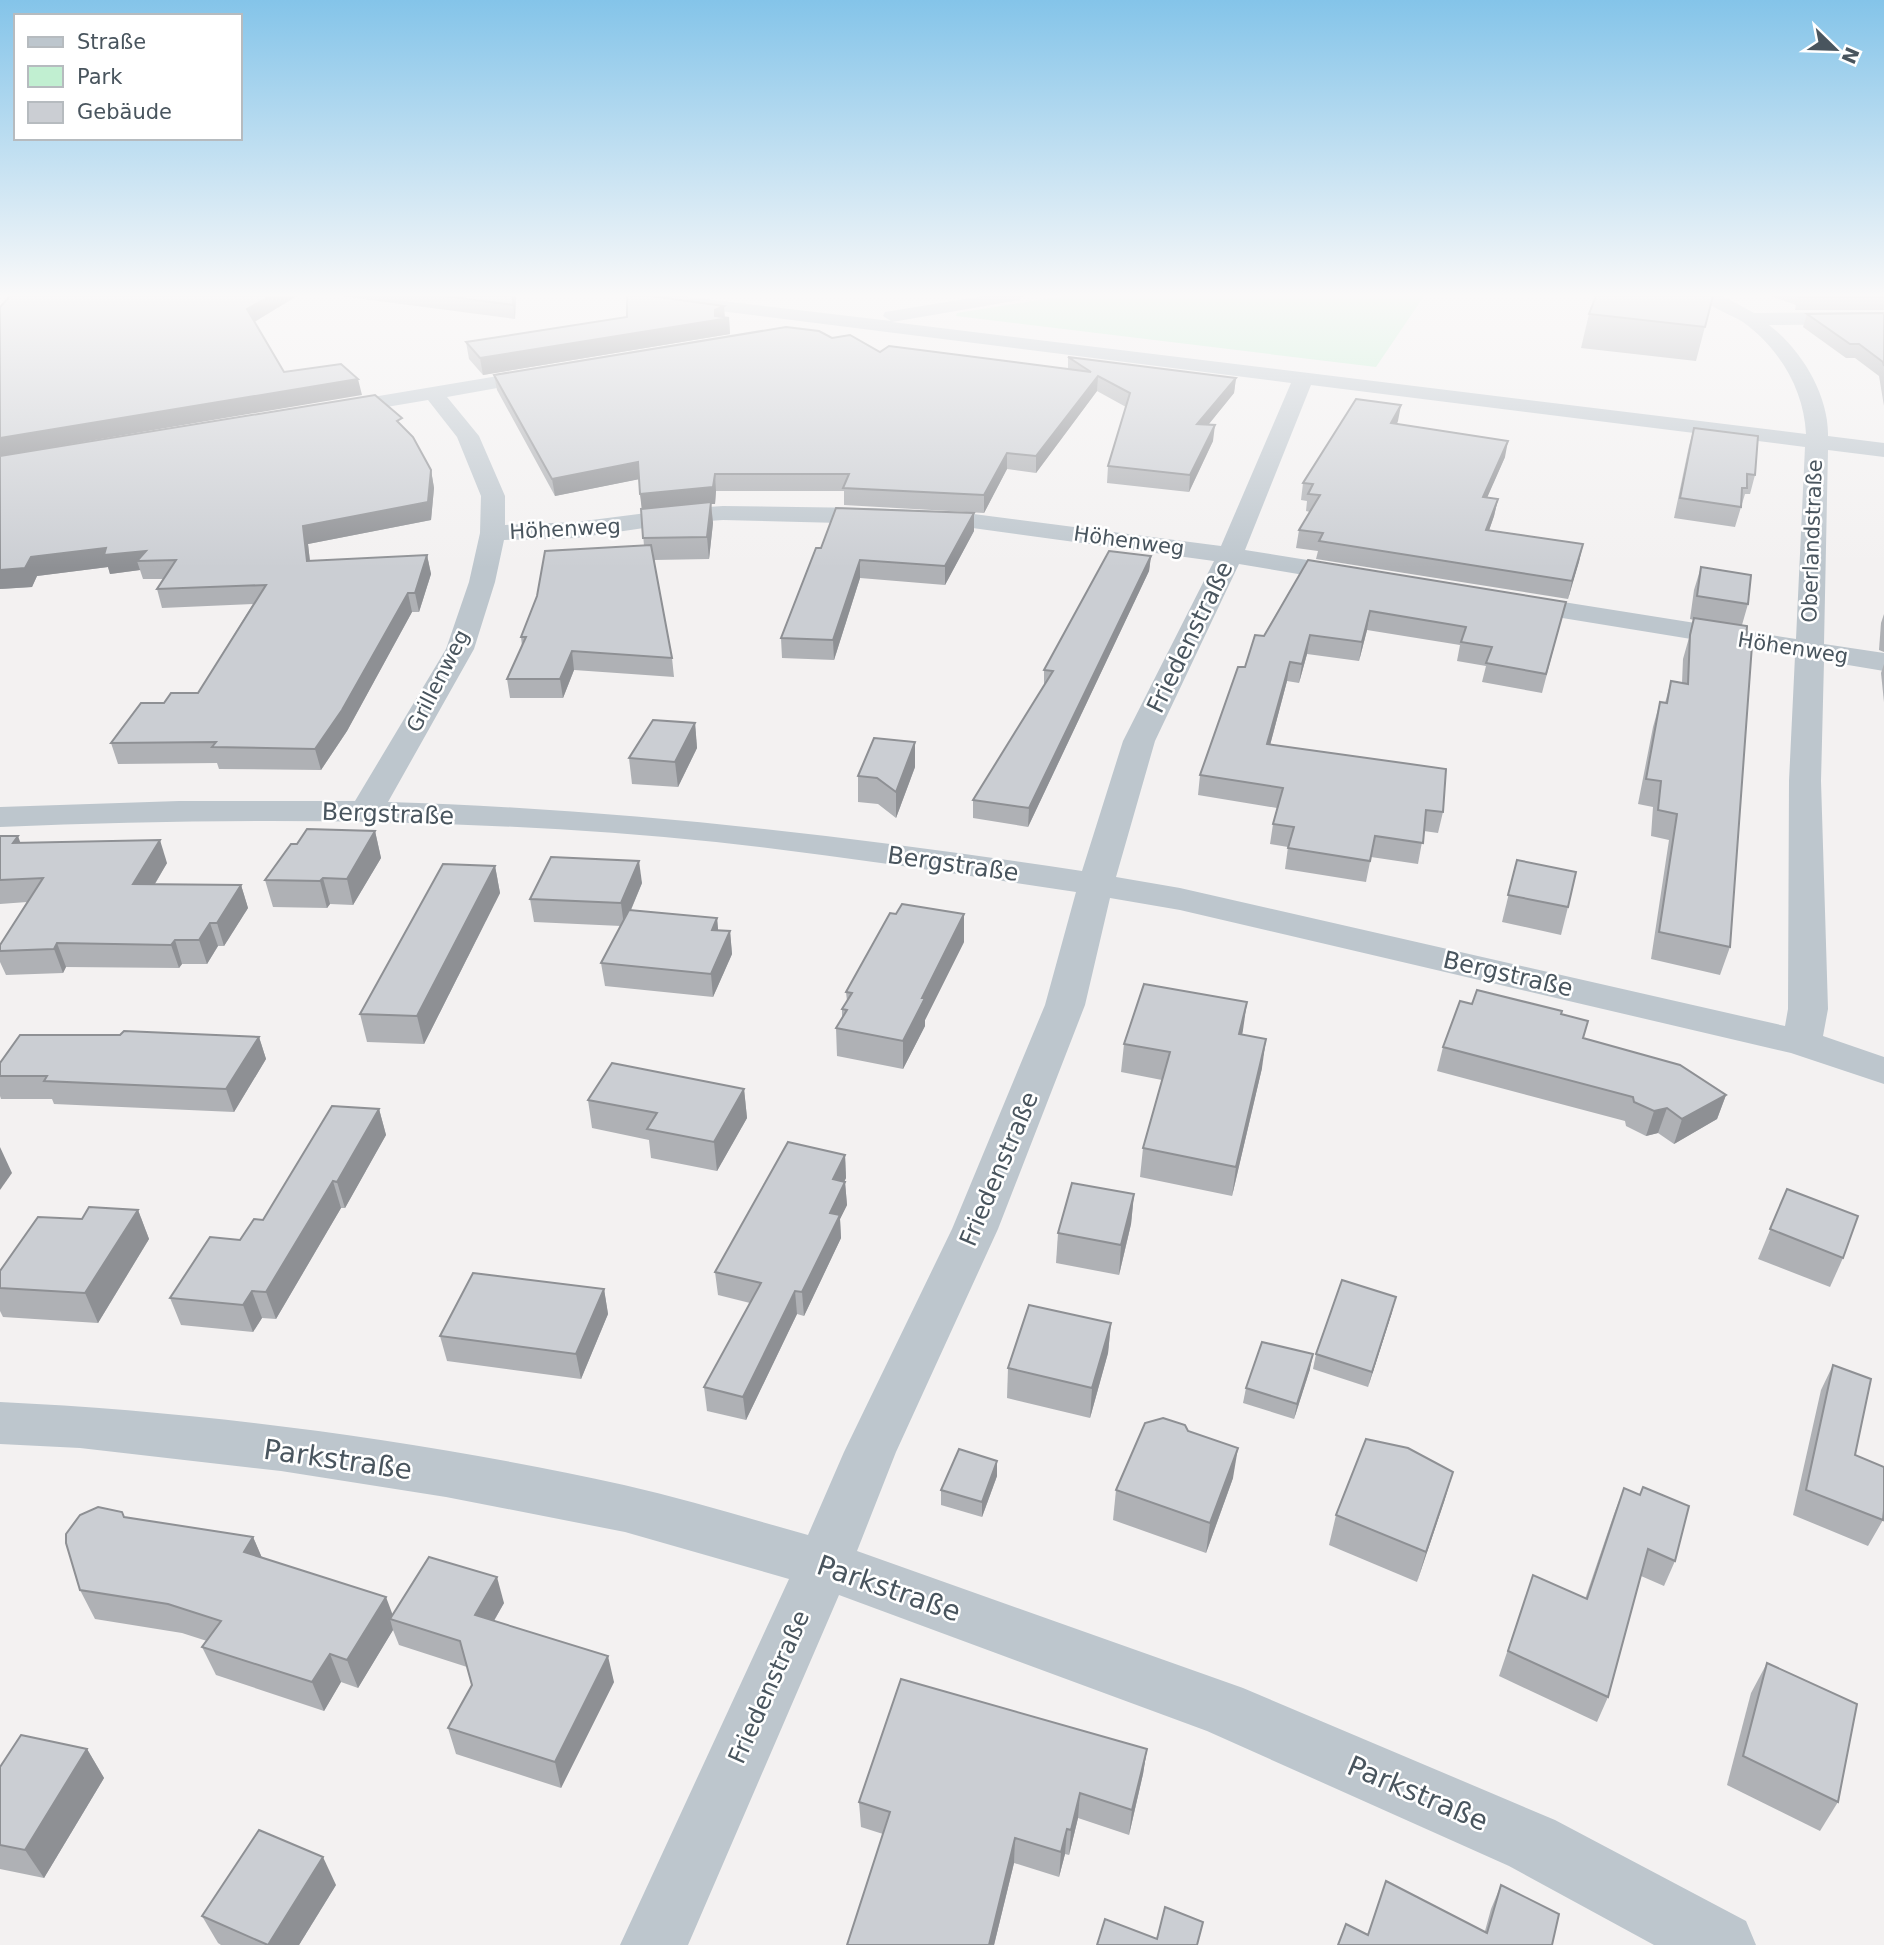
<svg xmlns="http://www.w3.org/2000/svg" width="1884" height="1945" viewBox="0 0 1884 1945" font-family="'DejaVu Sans',sans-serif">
	<rect width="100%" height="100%" fill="#f3f1f1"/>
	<polygon fill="#c1efd1" points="1064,296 1424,296 1376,367 956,316 957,313"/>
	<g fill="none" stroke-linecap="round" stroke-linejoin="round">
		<path fill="#bdc6cd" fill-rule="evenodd" d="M631 296H681L891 321 883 316 885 312 983 296H1023L1020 300 1014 301 892 322 1806 434C1804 389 1779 348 1743 322 1730 314 1710 308 1701 296H1723L1754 313 1884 312V324L1769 325C1801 349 1829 395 1828 436L1884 443V457L1828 450 1824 644 1884 653V671L1824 661 1821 781 1828 1009 1823 1036 1884 1057V1084L1791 1053 1180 910 1110 898 1085 1005 998 1229 896 1452 857 1551 1243 1688 1555 1820 1746 1921 1756 1945H1654L1509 1866 1207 1731 839 1595 688 1945H620L789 1579 625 1532 446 1497 281 1471 80 1448 0 1444V1402C209 1412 420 1440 624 1485 686 1499 747 1518 808 1535L844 1452 952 1229 1045 1005 1076 892C956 874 836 855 716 842 478 818 238 817 0 827V807L179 801H355L446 649 469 582 480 533 481 496 457 437 428 400 333 416 325 415 322 410 325 405 546 368 553 370 556 374 553 378 447 397 479 436 505 496V525L576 522 678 509 723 506 867 508 958 512 1221 546 1291 383 640 301ZM1311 385 1805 447 1796 639 1513 594 1503 596 1499 602 1503 608 1513 610 1795 656 1789 781 1788 1009 1785 1026 1180 888 1116 877 1155 741 1239 564 1357 584 1366 582 1370 576 1366 570 1357 568 1245 550ZM723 520 958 526 1214 561 1123 741 1082 871C851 836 621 809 388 802L474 649 495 582 504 540 576 538 678 523Z"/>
	</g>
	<g fill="#afb1b5">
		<polygon points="340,296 516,296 515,319"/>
		<polygon points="1713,296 1696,361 1581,348 1589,314"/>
		<polygon points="1771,296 1884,296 1884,310 1795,310 1796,305"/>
		<polygon points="1884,313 1884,406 1879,376 1855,358 1846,358 1803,327 1807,314"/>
		<polygon points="724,317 729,318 730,334 483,375 469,359 466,342"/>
		<polygon points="832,338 880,352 1068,369 1068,357 1236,378 1234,393 1208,425 1213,441 1189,492 1107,483 1108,466 1126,407 1097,391 1036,473 1007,469 984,513 844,505 844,491 716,491 715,504 711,504 713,523 709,559 654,560 672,658 674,677 574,670 563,698 510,698 507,679 522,646 521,637 644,546 641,509 642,509 639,479 555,496 497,390 494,375"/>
		<polygon points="1398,421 1397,424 1505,457 1487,497 1498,499 1494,516 1489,530 1583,544 1568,599 1316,559 1318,551 1296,548 1299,530 1310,512 1306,511 1307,501 1301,500 1303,483"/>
		<polygon points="403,427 431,470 434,488 431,520 308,544 310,561 427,555 431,574 419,612 412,612 347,731 321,770 219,769 217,763 118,764 111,743 164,703 198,693 253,604 162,608 157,589 163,579 143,579 140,570 110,574 108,567 37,576 32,587 0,589"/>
		<polygon points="1694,428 1755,475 1750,494 1745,494 1735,527 1674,518 1689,446"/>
		<polygon points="974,513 974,531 945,585 860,578 834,660 782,658 781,638 821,548"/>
		<polygon points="1151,556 1149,571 1028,827 973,818 973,800 1044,686 1044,670"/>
		<polygon points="1308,560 1561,620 1542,693 1482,682 1486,666 1457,661 1460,645 1367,630 1359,661 1307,654 1299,683 1287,681 1270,745 1443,812 1438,833 1424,831 1418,864 1371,857 1366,882 1285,869 1288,847 1270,844 1273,824 1277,808 1198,795 1200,775 1245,667"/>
		<polygon points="1701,567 1748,604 1742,625 1730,947 1720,975 1651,959 1669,840 1651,836 1653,807 1638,804 1653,727 1660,702 1665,703 1671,681 1682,683 1683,659 1694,620 1690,619 1694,590"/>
		<polygon points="1884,614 1884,652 1879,650 1881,623"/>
		<polygon points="1884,664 1884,702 1881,673"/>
		<polygon points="695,723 697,748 678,787 632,784 629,758"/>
		<polygon points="915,742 915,767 896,818 878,804 858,802 858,776"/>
		<polygon points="375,831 381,858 353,905 330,904 327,908 273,907 265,880 297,844"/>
		<polygon points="0,836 20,843 167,863 155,884 241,885 248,908 224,946 218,946 207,964 182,964 179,968 66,967 63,973 6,975 0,962 0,945 27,902 0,904"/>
		<polygon points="1517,860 1568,907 1561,935 1502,922"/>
		<polygon points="495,866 500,893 424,1044 367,1042 360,1014"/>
		<polygon points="642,883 631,910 717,918 718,930 730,931 732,954 713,997 605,986 601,963 621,926 534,922 530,899"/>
		<polygon points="964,942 925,1020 925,1026 903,1069 837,1056 836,1028 842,1018 842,1009 847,1001 846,992"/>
		<polygon points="1472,1004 1561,1014 1583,1038 1726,1095 1717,1119 1674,1144 1658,1133 1646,1136 1626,1126 1625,1121 1437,1071 1443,1047"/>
		<polygon points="1243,1030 1242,1035 1262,1068 1232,1196 1140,1177 1143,1148 1162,1080 1121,1072 1124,1044"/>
		<polygon points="120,1035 259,1037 266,1059 234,1112 54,1104 52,1099 1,1099 0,1096 0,1063"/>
		<polygon points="744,1089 747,1118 717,1171 651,1158 649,1140 592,1128 588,1100"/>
		<polygon points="379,1109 386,1135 345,1208 341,1208 276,1319 262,1318 253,1332 181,1325 170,1298 240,1240 263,1220"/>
		<polygon points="845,1155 846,1178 844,1182 845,1182 847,1205 840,1219 841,1238 804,1316 797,1314 746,1420 707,1411 704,1387 750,1303 718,1295 715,1272"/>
		<polygon points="1787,1189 1843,1258 1830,1287 1758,1259"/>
		<polygon points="1134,1194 1131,1224 1119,1275 1056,1263 1058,1233"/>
		<polygon points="138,1210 149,1239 98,1323 3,1317 0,1311 0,1271 82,1219"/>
		<polygon points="604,1289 608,1314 581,1379 447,1361 440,1336"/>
		<polygon points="1392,1312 1368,1387 1313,1369 1316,1354"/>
		<polygon points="1111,1323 1108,1353 1090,1418 1007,1398 1008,1368"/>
		<polygon points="1833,1365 1855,1455 1883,1520 1868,1546 1793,1515 1821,1390"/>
		<polygon points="1310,1369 1294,1419 1243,1403 1246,1388"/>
		<polygon points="1188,1431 1233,1478 1206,1553 1113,1520 1116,1490"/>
		<polygon points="997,1461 997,1476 982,1517 941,1505 941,1490"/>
		<polygon points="1453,1472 1417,1582 1329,1545 1336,1515"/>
		<polygon points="1643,1487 1675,1561 1664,1586 1641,1576 1608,1697 1597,1722 1499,1676 1533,1575 1585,1599 1614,1514 1624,1488 1639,1495"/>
		<polygon points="125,1517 253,1537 262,1558 392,1615 504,1603 494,1621 614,1682 561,1788 456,1754 448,1728 472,1685 467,1667 399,1645 393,1630 358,1688 341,1682 324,1711 216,1675 202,1647 207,1641 182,1633 95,1619 80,1590"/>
		<polygon points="1767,1663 1838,1802 1820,1831 1727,1785 1751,1693"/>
		<polygon points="87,1749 104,1778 44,1878 0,1869 0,1767"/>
		<polygon points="1147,1749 1143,1774 1129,1835 1078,1818 1069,1855 1065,1854 1059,1877 1014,1863 994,1945 847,1945 883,1834 861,1827 859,1802"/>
		<polygon points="336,1885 299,1945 221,1945 218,1943 202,1916"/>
		<polygon points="1501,1885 1552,1945 1368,1935 1485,1931 1491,1909"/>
	</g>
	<g fill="#8e9094">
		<polygon points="270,296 297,296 251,324 247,309"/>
		<polygon points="513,296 516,296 515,319 513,305"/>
		<polygon points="724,306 725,318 729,318 730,334 483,375 480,358 715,310"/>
		<polygon points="1098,376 1097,391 1036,473 1036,456"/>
		<polygon points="1236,378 1234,393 1196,440 1197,424"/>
		<polygon points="358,379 362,395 0,456 0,438"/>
		<polygon points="1401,405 1398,421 1388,439 1391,423"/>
		<polygon points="1215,425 1213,441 1189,492 1190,475"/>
		<polygon points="1508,441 1505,457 1480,514 1483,497"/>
		<polygon points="1007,453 1007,469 984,513 984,495"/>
		<polygon points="638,462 640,479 555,496 552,479"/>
		<polygon points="431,470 434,488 431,520 308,544 312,580 307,561 303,526"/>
		<polygon points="715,474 716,491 715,504 711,504 713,523 709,559 707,537 642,511 640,494"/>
		<polygon points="1498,499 1494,516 1483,548 1486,530"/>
		<polygon points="974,513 974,531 945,585 945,566"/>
		<polygon points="1583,544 1579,562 1568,599 1572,581"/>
		<polygon points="106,548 146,551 137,561 140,570 110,574 108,567 37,576 32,587 0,589 0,570 31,557"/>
		<polygon points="427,555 431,574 419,612 415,593"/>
		<polygon points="1151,556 1149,571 1028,827 1029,808"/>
		<polygon points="860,560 860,578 834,660 833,640"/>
		<polygon points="408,593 412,612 347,731 321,770 315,749"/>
		<polygon points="1370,611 1367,630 1359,661 1362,642"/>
		<polygon points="1310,635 1307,654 1299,683 1302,664"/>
		<polygon points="572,651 574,670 563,698 560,679"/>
		<polygon points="1290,662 1287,681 1265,764 1267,744"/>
		<polygon points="695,723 697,748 678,787 675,762"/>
		<polygon points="915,742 915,767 896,818 896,792"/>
		<polygon points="375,831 381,858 353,905 347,879"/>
		<polygon points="18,836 26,858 13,843"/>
		<polygon points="160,840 167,863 141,907 133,884"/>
		<polygon points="639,861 642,883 624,926 621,903"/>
		<polygon points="495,866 500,893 424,1044 417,1016"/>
		<polygon points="323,878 330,904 327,908 320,881"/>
		<polygon points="241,885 248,908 224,946 217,923"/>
		<polygon points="964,914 964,942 925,1020 925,1026 903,1069 903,1041 922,998"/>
		<polygon points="717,918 719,940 712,930"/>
		<polygon points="210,923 218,946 207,964 199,940"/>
		<polygon points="730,931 732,954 713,997 711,974"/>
		<polygon points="175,940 182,964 179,968 171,945"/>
		<polygon points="57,943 66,967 63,973 54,949"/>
		<polygon points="1247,1002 1243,1030 1235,1062 1239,1034"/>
		<polygon points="259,1037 266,1059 234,1112 226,1089"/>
		<polygon points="1266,1039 1262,1068 1232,1196 1236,1167"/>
		<polygon points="744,1089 747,1118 717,1171 714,1142"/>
		<polygon points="1726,1095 1717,1119 1674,1144 1682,1119"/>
		<polygon points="1667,1108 1658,1133 1646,1136 1654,1111"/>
		<polygon points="379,1109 386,1135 345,1208 337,1182"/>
		<polygon points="0,1147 12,1173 0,1190"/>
		<polygon points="845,1155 846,1178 834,1202 833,1179"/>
		<polygon points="333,1181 341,1208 276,1319 266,1292"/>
		<polygon points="845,1182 847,1205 840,1219 841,1238 804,1316 802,1292 830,1213"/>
		<polygon points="1134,1194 1131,1224 1119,1275 1121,1245"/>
		<polygon points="138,1210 149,1239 98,1323 85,1293"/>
		<polygon points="604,1289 608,1314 581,1379 576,1354"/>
		<polygon points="252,1291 262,1318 253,1332 243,1305"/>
		<polygon points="795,1291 797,1314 746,1420 743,1397"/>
		<polygon points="1396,1297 1392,1312 1368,1387 1372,1372"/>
		<polygon points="1111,1323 1108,1353 1090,1418 1092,1388"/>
		<polygon points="1313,1354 1310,1369 1294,1419 1297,1404"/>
		<polygon points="1238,1448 1233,1478 1206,1553 1210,1523"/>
		<polygon points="997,1461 997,1476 982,1517 982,1502"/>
		<polygon points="1453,1472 1444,1502 1417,1582 1426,1552"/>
		<polygon points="253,1537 265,1565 244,1552"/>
		<polygon points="497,1577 504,1603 482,1641 475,1615"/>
		<polygon points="386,1597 395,1621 390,1619 393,1630 358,1688 347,1660"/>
		<polygon points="330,1654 341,1682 324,1711 312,1682"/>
		<polygon points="608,1656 614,1682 561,1788 555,1762"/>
		<polygon points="87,1749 104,1778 44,1878 25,1850"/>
		<polygon points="1147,1749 1143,1774 1129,1835 1132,1810"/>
		<polygon points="1080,1793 1078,1818 1069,1855 1071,1830"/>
		<polygon points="1067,1829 1065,1854 1059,1877 1061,1852"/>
		<polygon points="1015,1838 1014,1863 994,1945 989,1945"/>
		<polygon points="323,1857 336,1885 299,1945 268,1945"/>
	</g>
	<g fill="#cbced3" stroke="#8e9094" stroke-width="2">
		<polygon points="10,296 270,296 247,309 284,372 341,364 358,379 0,438 0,307"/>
		<polygon points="445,296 513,296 513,305"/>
		<polygon points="627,296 651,296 724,306 715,310 715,316 729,318 480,358 466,342 627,317"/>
		<polygon points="1596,296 1713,296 1705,327 1589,314"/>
		<rect x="1799" y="296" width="85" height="1"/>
		<polygon points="1884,313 1884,366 1883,362 1859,344 1850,344 1807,314"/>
		<polygon points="786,327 819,331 832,338 850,335 880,352 889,346 1091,372 1068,357 1236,378 1197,424 1215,425 1190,475 1108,466 1130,393 1098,376 1036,456 1007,453 984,495 843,488 849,474 715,474 713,487 640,494 638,462 552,479 494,375"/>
		<polygon points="375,395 402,418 397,421 413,437 431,470 428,502 303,526 307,561 427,555 415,593 408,593 342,710 315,749 212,747 216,742 111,743 141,703 164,703 171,693 198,693 266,585 157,589 176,560 137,561 146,551 104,555 106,548 31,557 25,568 0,570 0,456"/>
		<polygon points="1356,399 1401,405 1391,423 1508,441 1483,497 1498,499 1486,530 1583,544 1572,581 1319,541 1323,533 1299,530 1320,495 1308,494 1313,484 1303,483"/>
		<polygon points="1694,428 1758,436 1755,475 1747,474 1747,488 1742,488 1741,507 1680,498"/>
		<polygon points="711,502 707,537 643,538 641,509"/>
		<polygon points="836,508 974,513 945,566 860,560 833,640 781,638 816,548 821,548"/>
		<polygon points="651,545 672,658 572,651 560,679 507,679 526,637 521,637 537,596 545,551"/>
		<polygon points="1109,551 1151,556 1029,808 973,800 1053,671 1044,670"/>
		<polygon points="1308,560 1566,602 1546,674 1486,663 1492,647 1461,642 1466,627 1370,611 1362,642 1310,635 1302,664 1290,662 1267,744 1446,769 1443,812 1426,810 1423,843 1375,836 1370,861 1288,848 1294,827 1273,824 1283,788 1200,775 1238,667 1245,667 1255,635 1264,636"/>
		<polygon points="1701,567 1751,575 1748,604 1697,596"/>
		<polygon points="1694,618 1747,626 1746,644 1752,645 1730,947 1659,932 1677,814 1658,810 1661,781 1646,779 1660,702 1667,703 1671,681 1688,684 1690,635"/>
		<polygon points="653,720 695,723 675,762 629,758"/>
		<polygon points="874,738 915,742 896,792 877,778 858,776"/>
		<polygon points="307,829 375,831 347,879 323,878 320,881 265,880 291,844 297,844"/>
		<polygon points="0,836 18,836 13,843 160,840 133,884 241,885 217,923 210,923 199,940 175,940 171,945 57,943 54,949 0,951 0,945 43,878 0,880"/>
		<polygon points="551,857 639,861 621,903 530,899"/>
		<polygon points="1517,860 1576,872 1568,907 1508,895"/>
		<polygon points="443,864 495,866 417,1016 360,1014"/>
		<polygon points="902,904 964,914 922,998 925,998 903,1041 836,1028 847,1010 842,1009 852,993 846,992 890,913 896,914"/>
		<polygon points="629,910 717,918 712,930 730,931 711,974 601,963"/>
		<polygon points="1144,984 1247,1002 1239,1034 1266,1039 1236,1167 1143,1148 1170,1052 1124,1044"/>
		<polygon points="1477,990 1562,1011 1561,1014 1588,1021 1583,1038 1680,1065 1726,1095 1682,1119 1667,1108 1654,1111 1634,1102 1633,1097 1443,1047 1460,1001 1472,1004"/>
		<polygon points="124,1031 259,1037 226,1089 44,1081 47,1076 0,1076 0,1063 20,1035 120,1035"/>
		<polygon points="612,1063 744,1089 714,1142 647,1129 657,1113 588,1100"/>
		<polygon points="332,1106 379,1109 337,1182 333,1181 266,1292 252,1291 243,1305 170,1298 210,1237 240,1240 254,1219 263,1220"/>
		<polygon points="788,1142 845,1155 833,1179 845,1182 830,1213 840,1215 802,1292 795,1291 743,1397 704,1387 761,1283 715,1272"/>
		<polygon points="1072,1183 1134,1194 1121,1245 1058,1233"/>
		<polygon points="1787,1189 1858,1216 1843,1258 1770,1229"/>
		<polygon points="89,1207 138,1210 85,1293 0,1288 0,1271 38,1217 82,1219"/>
		<polygon points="473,1273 604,1289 576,1354 440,1336"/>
		<polygon points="1342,1280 1396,1297 1372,1372 1316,1354"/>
		<polygon points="1029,1305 1111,1323 1092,1388 1008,1368"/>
		<polygon points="1262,1342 1313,1354 1297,1404 1246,1388"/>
		<polygon points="1833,1365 1871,1379 1855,1455 1884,1467 1884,1510 1883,1520 1806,1490"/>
		<polygon points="1163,1418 1185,1425 1188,1431 1238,1448 1210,1523 1116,1490 1145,1423"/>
		<polygon points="1366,1439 1408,1448 1453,1472 1426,1552 1336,1515"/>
		<polygon points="959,1449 997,1461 982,1502 941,1490"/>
		<polygon points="1643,1487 1689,1506 1675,1561 1648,1549 1608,1697 1508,1651 1533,1575 1587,1599 1624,1488 1640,1495"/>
		<polygon points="98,1507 122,1512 124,1517 253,1537 244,1552 386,1597 347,1660 330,1654 312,1682 202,1647 221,1621 168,1604 80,1590 66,1543 66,1534 80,1515"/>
		<polygon points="429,1557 497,1577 475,1615 608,1656 555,1762 448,1728 472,1685 460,1641 390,1619"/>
		<polygon points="1767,1663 1857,1704 1838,1802 1743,1756"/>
		<polygon points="901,1679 1147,1749 1132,1810 1080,1793 1071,1830 1067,1829 1061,1852 1015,1838 989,1945 847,1945 890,1812 859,1802"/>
		<polygon points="21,1735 87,1749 25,1850 0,1845 0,1767"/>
		<polygon points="259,1830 323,1857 268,1945 202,1916"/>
		<polygon points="1386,1881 1487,1933 1501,1885 1559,1914 1552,1945 1338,1945 1346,1924 1368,1935"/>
		<polygon points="1165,1907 1203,1922 1197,1945 1097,1945 1105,1919 1157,1939"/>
	</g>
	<linearGradient id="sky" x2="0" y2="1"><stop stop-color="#84c4e9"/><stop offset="0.52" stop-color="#faf9f9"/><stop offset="1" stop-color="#faf9f9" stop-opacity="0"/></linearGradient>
	<rect width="1884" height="568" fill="url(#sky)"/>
	<g text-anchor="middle" stroke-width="5" stroke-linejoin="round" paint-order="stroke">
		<g font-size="21" fill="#49555e" stroke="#fff">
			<text transform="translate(565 529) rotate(-3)" y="7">Höhenweg</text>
			<text transform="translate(1129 541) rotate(8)" y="7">Höhenweg</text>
			<text transform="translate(1812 541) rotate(-88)" y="7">Oberlandstraße</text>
			<text transform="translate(1793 648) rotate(9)" y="7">Höhenweg</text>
			<text transform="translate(438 681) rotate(-63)" y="7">Grillenweg</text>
		</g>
		<g font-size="24" fill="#49555e" stroke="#fff">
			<text transform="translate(1190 637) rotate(-64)" y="8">Friedenstraße</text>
			<text transform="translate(388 814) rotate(2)" y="8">Bergstraße</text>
			<text transform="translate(953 864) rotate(8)" y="8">Bergstraße</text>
			<text transform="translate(1508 974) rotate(13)" y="8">Bergstraße</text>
			<text transform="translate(999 1169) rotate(-67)" y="8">Friedenstraße</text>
			<text transform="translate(769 1687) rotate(-66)" y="8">Friedenstraße</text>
		</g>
		<g font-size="28" fill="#49555e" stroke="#fff">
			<text transform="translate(338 1459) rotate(8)" y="10">Parkstraße</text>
			<text transform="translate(889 1588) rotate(19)" y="10">Parkstraße</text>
			<text transform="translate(1418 1793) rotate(23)" y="10">Parkstraße</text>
		</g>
	</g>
	<rect x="14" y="14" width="228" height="126" fill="#ffffff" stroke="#b6bbbf" stroke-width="2"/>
	<rect x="28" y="37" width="35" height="10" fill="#bdc6cd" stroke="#b6bbbf" stroke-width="2"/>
	<text x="77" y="49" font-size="21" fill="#49555e">Straße</text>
	<rect x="28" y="66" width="35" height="21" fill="#c1efd1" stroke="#b6bbbf" stroke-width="2"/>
	<text x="77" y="84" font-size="21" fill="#49555e">Park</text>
	<rect x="28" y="102" width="35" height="21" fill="#cbced3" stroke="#b6bbbf" stroke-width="2"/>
	<text x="77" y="119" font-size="21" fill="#49555e">Gebäude</text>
	<g transform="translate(1835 49) rotate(113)" stroke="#ffffff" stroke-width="5" paint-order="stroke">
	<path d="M0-5L12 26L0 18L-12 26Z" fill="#49555e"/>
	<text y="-10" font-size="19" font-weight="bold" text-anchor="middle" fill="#49555e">N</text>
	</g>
</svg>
